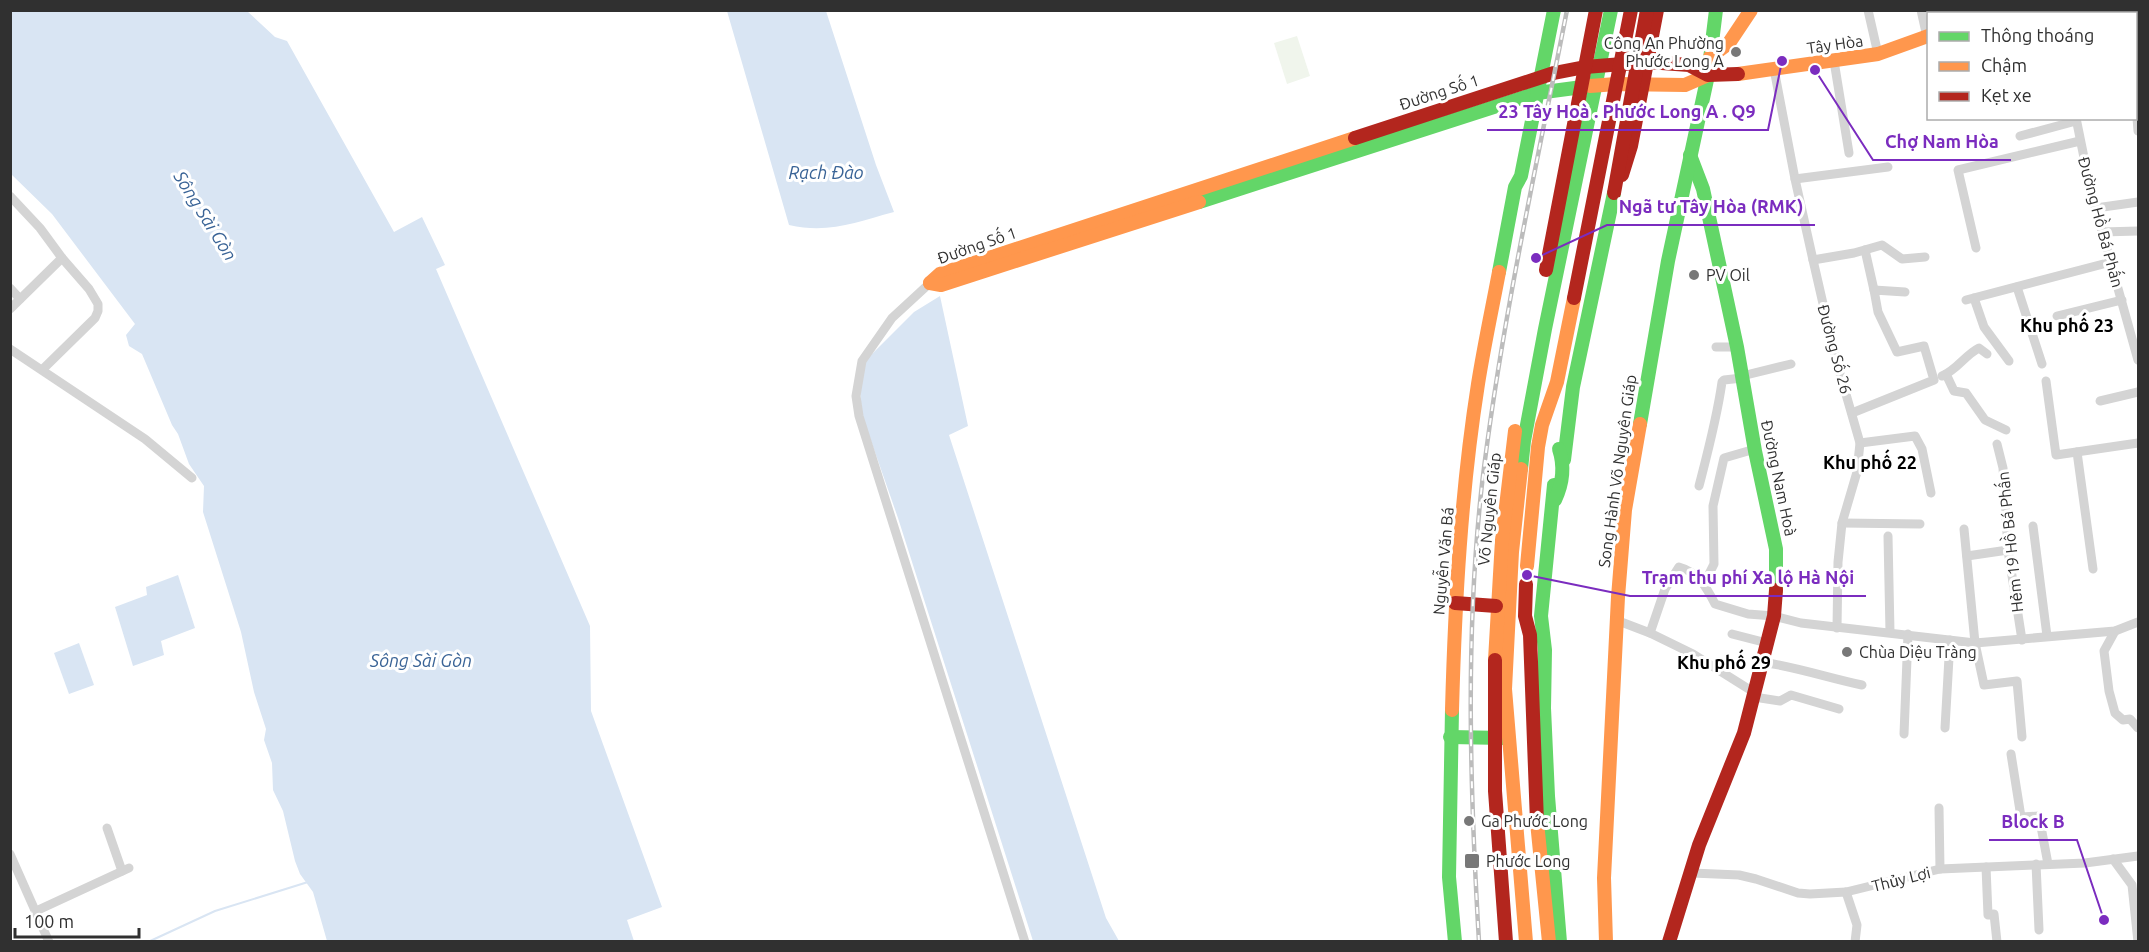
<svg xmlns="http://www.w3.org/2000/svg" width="2149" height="952" viewBox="0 0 2149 952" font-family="Ubuntu,sans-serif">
	<rect width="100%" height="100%" fill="#fff"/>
	<polygon fill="#f0f5ec" points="1297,36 1310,76 1287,84 1274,43"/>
	<g fill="#d9e5f3">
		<polygon points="10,11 247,11 275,37 287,41 394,232 422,217 445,265 436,269 590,626 591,711 662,907 627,920 634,941 327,941 313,892 300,874 295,861 283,811 273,790 272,763 264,740 266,729 254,692 241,632 203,512 204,486 189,464 178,434 172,425 142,354 129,346 126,335 135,324 52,214 11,174"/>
		<path d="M727 11H826L876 165 894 212C856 222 829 234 789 225Z"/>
		<polygon points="940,296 968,426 949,435 1106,918 1119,941 1033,941 898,518 862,415 860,391 865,364 869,357 914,312"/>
		<polygon points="178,575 195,628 161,641 164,655 133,666 115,607 147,595 146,587"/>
		<polygon points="79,643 94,685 69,694 54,653"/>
	</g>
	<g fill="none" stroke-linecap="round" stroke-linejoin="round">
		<polyline stroke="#d9e5f3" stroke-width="2" points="148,942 215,911 308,882"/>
		<g stroke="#d4d4d4" stroke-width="9">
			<polyline points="1868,10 1878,54"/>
			<polyline points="1921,10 1927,37"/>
			<polyline points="1961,10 1962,14"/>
			<polyline points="2005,10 2006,14"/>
			<polyline points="2058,10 2059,14"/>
			<polyline points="2098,10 2098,14"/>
			<polyline points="1834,61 1849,153"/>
			<polyline points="1774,69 1795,179 1813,260 1835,356 1860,443 1857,472 1842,523 1838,562 1837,628"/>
			<polyline points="2136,81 2138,81"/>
			<polyline points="2136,105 2138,131"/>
			<polyline points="2076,118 2091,192 2138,360"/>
			<polyline points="2020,136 2076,121"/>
			<polyline points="1795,179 1888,167"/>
			<polyline points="10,196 40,228 62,258 89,289 98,304 98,311 95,318 43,369"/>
			<polyline points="2096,208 2138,202"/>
			<polyline points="2102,232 2138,231"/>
			<polyline points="1976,248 1958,170 2080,141"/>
			<polyline points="1865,250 1874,290"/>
			<polyline points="1813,260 1854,253 1882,245 1902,259 1925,257"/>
			<polyline points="930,283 892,318 862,361 856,396 859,416 1025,942"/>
			<polyline points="2017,287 2042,364"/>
			<polyline points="10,288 20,299"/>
			<polyline points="1974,298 1984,327 2009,361"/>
			<polyline points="1966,300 2111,262"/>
			<polyline points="10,309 62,258"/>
			<polyline points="2057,316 2122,300"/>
			<polyline points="1716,347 1737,347"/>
			<polyline points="10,349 145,439 192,478"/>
			<polyline points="1946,374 1954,391 1966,393 1985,420 2006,430"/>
			<polyline points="1742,376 1791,364"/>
			<path d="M1942 376C1957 370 1965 355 1979 348L1987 354"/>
			<polyline points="2046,381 2056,455 2138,443"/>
			<polyline points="2100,401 2138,392"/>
			<polyline points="1852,413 1934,380 1924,346 1897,352 1878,312 1874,290 1905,292"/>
			<polyline points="1860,443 1915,436 1922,449 1931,493"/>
			<polyline points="1997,444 2003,468 2008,550 2022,640"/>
			<polyline points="2077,452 2093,569"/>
			<path d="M1699 486C1708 451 1717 418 1722 382L1724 380 1742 378"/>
			<polyline points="1842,523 1920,524"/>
			<polyline points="2033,526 2047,636"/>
			<polyline points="1964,529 1975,643 1984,685 2017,681 2022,737"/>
			<polyline points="1888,536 1890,632"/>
			<polyline points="1967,556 2008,550"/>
			<polyline points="1704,584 1714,564 1713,506 1724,458 1755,449"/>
			<polyline points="1616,620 1650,633 1693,654 1755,693"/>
			<polyline points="2115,631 2104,651 2109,691 2115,713 2123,720 2130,719 2138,728"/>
			<path d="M1650 633 1665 589 1679 567C1698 572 1707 588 1715 604L1748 614 1774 616 1801 623 1975 643 2115 631 2138 622"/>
			<polyline points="1732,634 1767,643"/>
			<path d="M1762 662C1796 667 1829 678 1862 685"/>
			<polyline points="1754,697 1780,701 1791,695 1839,709"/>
			<polyline points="1945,728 1950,640"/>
			<polyline points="1904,734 1908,634"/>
			<polyline points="2011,754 2021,817 2039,816 2048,864"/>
			<polyline points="1939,808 1940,869"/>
			<polyline points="107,828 122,871"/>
			<polyline points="10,854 49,942"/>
			<polyline points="2113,859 2132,885 2138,942"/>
			<polyline points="2036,864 2039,930"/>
			<polyline points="1986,867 1988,915 1994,914 1997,942"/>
			<polyline points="1692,873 1739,875 1756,879 1798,893 1810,894 1846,892 1940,869 2085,863 2138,856"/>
			<polyline points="1846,892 1857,925 1855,942"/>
			<polyline points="36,911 129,868"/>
		</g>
		<g stroke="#63d668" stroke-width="14">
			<polyline points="1690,155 1703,189 1737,347 1755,451 1776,549 1776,590"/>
			<polyline points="1199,202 1537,93 1590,86"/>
			<polyline points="1499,272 1515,187 1521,176 1554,10"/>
			<polyline points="1640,424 1668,261 1708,75 1716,10"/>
			<polyline points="1564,460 1573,387 1614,193"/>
			<polyline points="1521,469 1524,441 1545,329 1611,10"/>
			<polyline points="1554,485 1541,616 1545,650 1544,708 1548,796 1560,942"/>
			<path d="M1555 500C1563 483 1565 467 1559 449"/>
			<polyline points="1452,710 1449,877 1455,942"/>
			<polyline points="1450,737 1504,738"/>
		</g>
		<g stroke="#ff974d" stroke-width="14">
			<polyline points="1710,57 1729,43 1751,10"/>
			<polyline points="1738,74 1878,54 1928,36"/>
			<polyline points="1590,86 1616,84 1685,85 1708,75"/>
			<polyline points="930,283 940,274 1355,138"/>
			<polyline points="930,283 941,285 1199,202"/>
			<polyline points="1521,469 1512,552 1505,689 1526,942"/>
			<polyline points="1527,566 1538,447 1542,425 1557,382 1574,298"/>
			<polyline points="1495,660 1502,540 1515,431"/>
			<path d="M1452 710C1455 601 1461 492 1478 384 1484 346 1492 309 1499 272"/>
			<polyline points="1537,822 1549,942"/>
			<polyline points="1606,942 1604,878 1618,597 1625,510 1640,424"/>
		</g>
		<g stroke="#b3261e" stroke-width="14">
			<polyline points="1990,14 1998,10"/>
			<polyline points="1355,138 1554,73 1585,67 1648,62 1689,65 1708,75 1738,74"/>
			<polyline points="1622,175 1631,146 1657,10"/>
			<polyline points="1614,193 1647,10"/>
			<polyline points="1546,270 1596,10"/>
			<polyline points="1574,298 1631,10"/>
			<polyline points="1526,584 1525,616 1530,635 1537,822"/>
			<polyline points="1455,603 1496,606"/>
			<polyline points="1495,660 1495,791 1506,942"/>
			<polyline points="1669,942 1699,845 1744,733 1774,616 1776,590"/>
		</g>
		<g stroke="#bcbcbc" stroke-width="4.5">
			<path id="rail" d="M1479 942C1470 789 1465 636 1482 484 1501 325 1536 168 1567 10"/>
		</g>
		<use href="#rail" stroke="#fff" stroke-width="2" stroke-dasharray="7" stroke-linecap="butt"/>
	</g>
	<g fill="#787878" stroke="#fff" stroke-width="2">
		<circle cx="1736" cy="52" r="6"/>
		<circle cx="1694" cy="275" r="6"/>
		<circle cx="1847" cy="652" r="6"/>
		<circle cx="1469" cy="821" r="6"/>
		<rect x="1464" y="853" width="16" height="16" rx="3"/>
	</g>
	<g text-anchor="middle" stroke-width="6" stroke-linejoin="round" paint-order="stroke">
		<g font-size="16" fill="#303030" stroke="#fff" text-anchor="start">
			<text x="1724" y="49" text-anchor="end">Công An Phường<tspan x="1724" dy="18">Phước Long A</tspan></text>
			<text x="1706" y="281">PV Oil</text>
			<text x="1859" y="658">Chùa Diệu Tràng</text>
			<text x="1481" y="827">Ga Phước Long</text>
			<text x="1486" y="867">Phước Long</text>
		</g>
		<g font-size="16" fill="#303030" stroke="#fff">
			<text transform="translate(1835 44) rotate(-8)" y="6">Tây Hòa</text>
			<text transform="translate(1439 92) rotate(-18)" y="6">Đường Số 1</text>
			<text transform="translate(2101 222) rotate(75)" y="6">Đường Hồ Bá Phấn</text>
			<text transform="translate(977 245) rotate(-19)" y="6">Đường Số 1</text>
			<text transform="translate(1835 349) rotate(75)" y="6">Đường Số 26</text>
			<text transform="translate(1617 471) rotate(-82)" y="6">Song Hành Võ Nguyên Giáp</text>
			<text transform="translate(1779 478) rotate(78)" y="6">Đường Nam Hoà</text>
			<text transform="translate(1489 509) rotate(-84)" y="6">Võ Nguyên Giáp</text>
			<text transform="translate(2010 542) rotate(-96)" y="6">Hẻm 19 Hồ Bá Phấn</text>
			<text transform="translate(1443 561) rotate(-85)" y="6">Nguyễn Văn Bá</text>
			<text transform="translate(1901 879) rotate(-14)" y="6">Thủy Lợi</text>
		</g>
		<g font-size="18" font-style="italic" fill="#396396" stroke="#fff">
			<text x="826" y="179">Rạch Đào</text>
			<text transform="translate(205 216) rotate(58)" y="6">Sông Sài Gòn</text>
			<text x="421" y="667">Sông Sài Gòn</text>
		</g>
		<g font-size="18" font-weight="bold" fill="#000" stroke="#fff">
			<text x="2067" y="332">Khu phố 23</text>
			<text x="1870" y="469">Khu phố 22</text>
			<text x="1724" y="669">Khu phố 29</text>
		</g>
	</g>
	<path fill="none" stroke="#7b2cbf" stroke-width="2" d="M1782 61L1768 130H1487M1815 70L1873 160H2011M1536 258L1607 225H1815M1527 575L1630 596H1866M2104 920L2077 840H1989"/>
	<g fill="#7b2cbf" stroke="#fff" stroke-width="2">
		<circle cx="1782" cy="61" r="6"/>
		<circle cx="1815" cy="70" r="6"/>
		<circle cx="1536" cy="258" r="6"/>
		<circle cx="1527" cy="575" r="6"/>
		<circle cx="2104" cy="920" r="6"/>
	</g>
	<g font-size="18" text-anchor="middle" font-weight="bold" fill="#7b2cbf" stroke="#fff" stroke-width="6" stroke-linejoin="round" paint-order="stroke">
		<text x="1627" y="118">23 Tây Hoà . Phước Long A . Q9</text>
		<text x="1942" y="148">Chợ Nam Hòa</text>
		<text x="1711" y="213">Ngã tư Tây Hòa (RMK)</text>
		<text x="1748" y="584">Trạm thu phí Xa lộ Hà Nội</text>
		<text x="2033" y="828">Block B</text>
	</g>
	<rect width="2149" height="952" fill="none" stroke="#303030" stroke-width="24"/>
	<rect x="1927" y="12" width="210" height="108" fill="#ffffff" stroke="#acacac" stroke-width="1.5"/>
	<rect x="1939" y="32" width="30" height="9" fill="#63d668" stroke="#acacac" stroke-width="1.5"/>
	<text x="1981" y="42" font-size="18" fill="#303030">Thông thoáng</text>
	<rect x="1939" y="62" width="30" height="9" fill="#ff974d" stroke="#acacac" stroke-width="1.5"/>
	<text x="1981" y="72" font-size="18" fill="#303030">Chậm</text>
	<rect x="1939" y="92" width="30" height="9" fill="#b3261e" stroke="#acacac" stroke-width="1.5"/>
	<text x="1981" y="102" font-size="18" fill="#303030">Kẹt xe</text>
	<path d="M15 928v9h124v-9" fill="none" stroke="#303030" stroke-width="3"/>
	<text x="24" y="928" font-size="18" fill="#303030" stroke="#ffffff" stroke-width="4.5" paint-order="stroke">100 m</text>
</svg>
